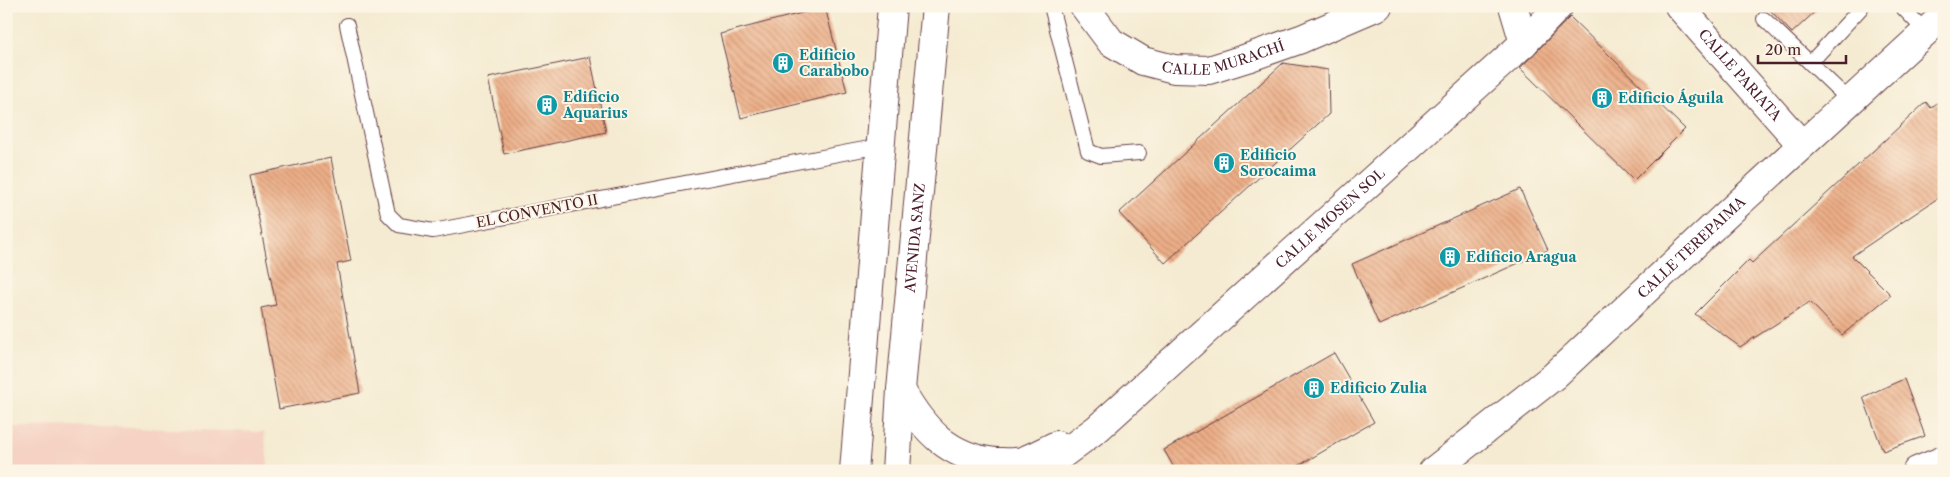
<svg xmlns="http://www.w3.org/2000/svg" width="1950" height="477" viewBox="0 0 1950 477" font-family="'Libre Caslon Text',serif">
	<defs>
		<pattern id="building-back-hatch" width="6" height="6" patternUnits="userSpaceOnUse" patternTransform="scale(1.25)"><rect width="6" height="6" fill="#edaf88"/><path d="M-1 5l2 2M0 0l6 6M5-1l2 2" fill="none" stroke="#c28e6f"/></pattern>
	</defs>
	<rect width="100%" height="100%" fill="#fcf5e5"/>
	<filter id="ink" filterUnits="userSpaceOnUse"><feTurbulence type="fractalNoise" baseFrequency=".02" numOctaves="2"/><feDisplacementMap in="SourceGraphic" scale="10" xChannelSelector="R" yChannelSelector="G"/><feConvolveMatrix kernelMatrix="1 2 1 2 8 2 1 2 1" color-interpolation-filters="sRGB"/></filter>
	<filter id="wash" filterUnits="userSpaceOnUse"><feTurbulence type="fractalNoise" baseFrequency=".0096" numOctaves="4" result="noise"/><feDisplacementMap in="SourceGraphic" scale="20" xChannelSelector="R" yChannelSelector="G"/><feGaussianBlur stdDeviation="1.12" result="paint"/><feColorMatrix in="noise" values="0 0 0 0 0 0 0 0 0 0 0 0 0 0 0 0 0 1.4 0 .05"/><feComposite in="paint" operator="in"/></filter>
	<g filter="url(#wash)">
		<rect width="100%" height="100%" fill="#f5ebd2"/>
		<polygon fill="#f5d2c3" points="74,426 264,432 269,471 6,471 6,427"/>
		<g id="blocks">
			<g fill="url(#building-back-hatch)">
				<polygon points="1766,6 1821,6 1792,33"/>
				<polygon points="825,7 847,92 741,118 720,34"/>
				<polygon points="1570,17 1685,129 1634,180 1520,68"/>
				<polygon points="590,57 606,132 504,154 488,78"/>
				<polygon points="1283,63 1328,70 1329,114 1165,263 1119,213"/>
				<polygon points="1944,97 1944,194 1852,256 1891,295 1842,335 1810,302 1740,347 1695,314 1749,260 1752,263 1926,102 1931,108"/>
				<polygon points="331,158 351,261 337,264 360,393 279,409 261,308 276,305 250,175"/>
				<polygon points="1520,189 1548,250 1379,325 1352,264"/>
				<polygon points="1334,353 1374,422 1289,471 1176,471 1164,450"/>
				<polygon points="1904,379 1925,436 1883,451 1863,397"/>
			</g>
		</g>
	</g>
	<g filter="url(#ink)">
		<use href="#blocks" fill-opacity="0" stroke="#643e44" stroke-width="1"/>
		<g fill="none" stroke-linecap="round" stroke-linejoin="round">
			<g stroke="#643e44" stroke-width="16">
				<g id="lane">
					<polyline points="1051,6 1088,151 1101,156 1139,153"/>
					<polyline points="1901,6 1926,32"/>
					<polyline points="1764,19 1850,101"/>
					<polyline points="347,25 388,214 399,225 433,231 880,146"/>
					<polyline points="1810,63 1861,8"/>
				</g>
			</g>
			<g stroke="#643e44" stroke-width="30">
				<g id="street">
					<path id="s1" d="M1084 6 1111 42 1143 61 1174 69 1209 70 1247 58 1301 39 1378 6"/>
					<polyline points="1513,6 1524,43"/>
					<path id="s2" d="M1679 6 1802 145"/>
					<path d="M901 390C923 429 948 457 995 462 1003 462 1014 463 1022 461 1034 457 1046 450 1057 445"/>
					<path id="s3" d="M1040 471 1098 428 1524 43 1559 6"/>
					<path id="s4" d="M1433 471 1554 376 1726 215 1944 15"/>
					<polyline points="1917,471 1944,460"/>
				</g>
			</g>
			<g stroke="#643e44" stroke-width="30">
				<g id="secondary">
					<polyline points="854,471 892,6"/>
					<path id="s5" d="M896 471 901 390 936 6"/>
				</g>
			</g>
			<use href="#lane" stroke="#fff" stroke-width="14"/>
			<use href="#street" stroke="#fff" stroke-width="28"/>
			<use href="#secondary" stroke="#fff" stroke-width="28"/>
		</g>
	</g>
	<defs>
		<g id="building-disc" transform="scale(1.125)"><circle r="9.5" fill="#0f9aa8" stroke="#fcf5e5"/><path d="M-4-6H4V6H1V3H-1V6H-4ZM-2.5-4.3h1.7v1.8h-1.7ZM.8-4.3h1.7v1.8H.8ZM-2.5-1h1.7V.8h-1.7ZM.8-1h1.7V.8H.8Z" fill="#fff"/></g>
	</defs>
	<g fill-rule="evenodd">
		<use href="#building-disc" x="783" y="63"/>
		<use href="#building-disc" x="1602" y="98"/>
		<use href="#building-disc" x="547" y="105"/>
		<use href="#building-disc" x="1224" y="163"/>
		<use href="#building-disc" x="1450" y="257"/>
		<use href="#building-disc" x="1314" y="388"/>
	</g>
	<g text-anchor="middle" stroke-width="4" stroke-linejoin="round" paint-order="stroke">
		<g font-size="14" fill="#4a1f2b" stroke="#fcf5e5">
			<text dy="5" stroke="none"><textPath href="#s1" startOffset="165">CALLE MURACHÍ</textPath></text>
			<text dy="5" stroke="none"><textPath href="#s2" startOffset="92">CALLE PARIATA</textPath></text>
			<text transform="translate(537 211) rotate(-11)" y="5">EL CONVENTO II</text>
			<text dy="5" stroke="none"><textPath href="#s3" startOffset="385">CALLE MOSEN SOL</textPath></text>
			<text dy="5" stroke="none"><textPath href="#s5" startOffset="234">AVENIDA SANZ</textPath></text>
			<text dy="5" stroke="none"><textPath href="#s4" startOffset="342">CALLE TEREPAIMA</textPath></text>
		</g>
		<g font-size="14" font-weight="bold" fill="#0d838f" stroke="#fcf5e5" text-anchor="start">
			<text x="799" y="60">Edificio<tspan x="799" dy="16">Carabobo</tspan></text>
			<text x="563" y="102">Edificio<tspan x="563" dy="16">Aquarius</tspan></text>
			<text x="1618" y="103">Edificio Águila</text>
			<text x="1240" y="160">Edificio<tspan x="1240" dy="16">Sorocaima</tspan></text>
			<text x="1466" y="262">Edificio Aragua</text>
			<text x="1330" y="393">Edificio Zulia</text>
		</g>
	</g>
	<rect width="1950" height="477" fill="none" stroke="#fcf5e5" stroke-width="25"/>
	<path d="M1758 55v8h88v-8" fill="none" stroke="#4a1f2b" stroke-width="2.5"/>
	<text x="1765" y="55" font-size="15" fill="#4a1f2b" stroke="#fcf5e5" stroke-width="4" paint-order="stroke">20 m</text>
</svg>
